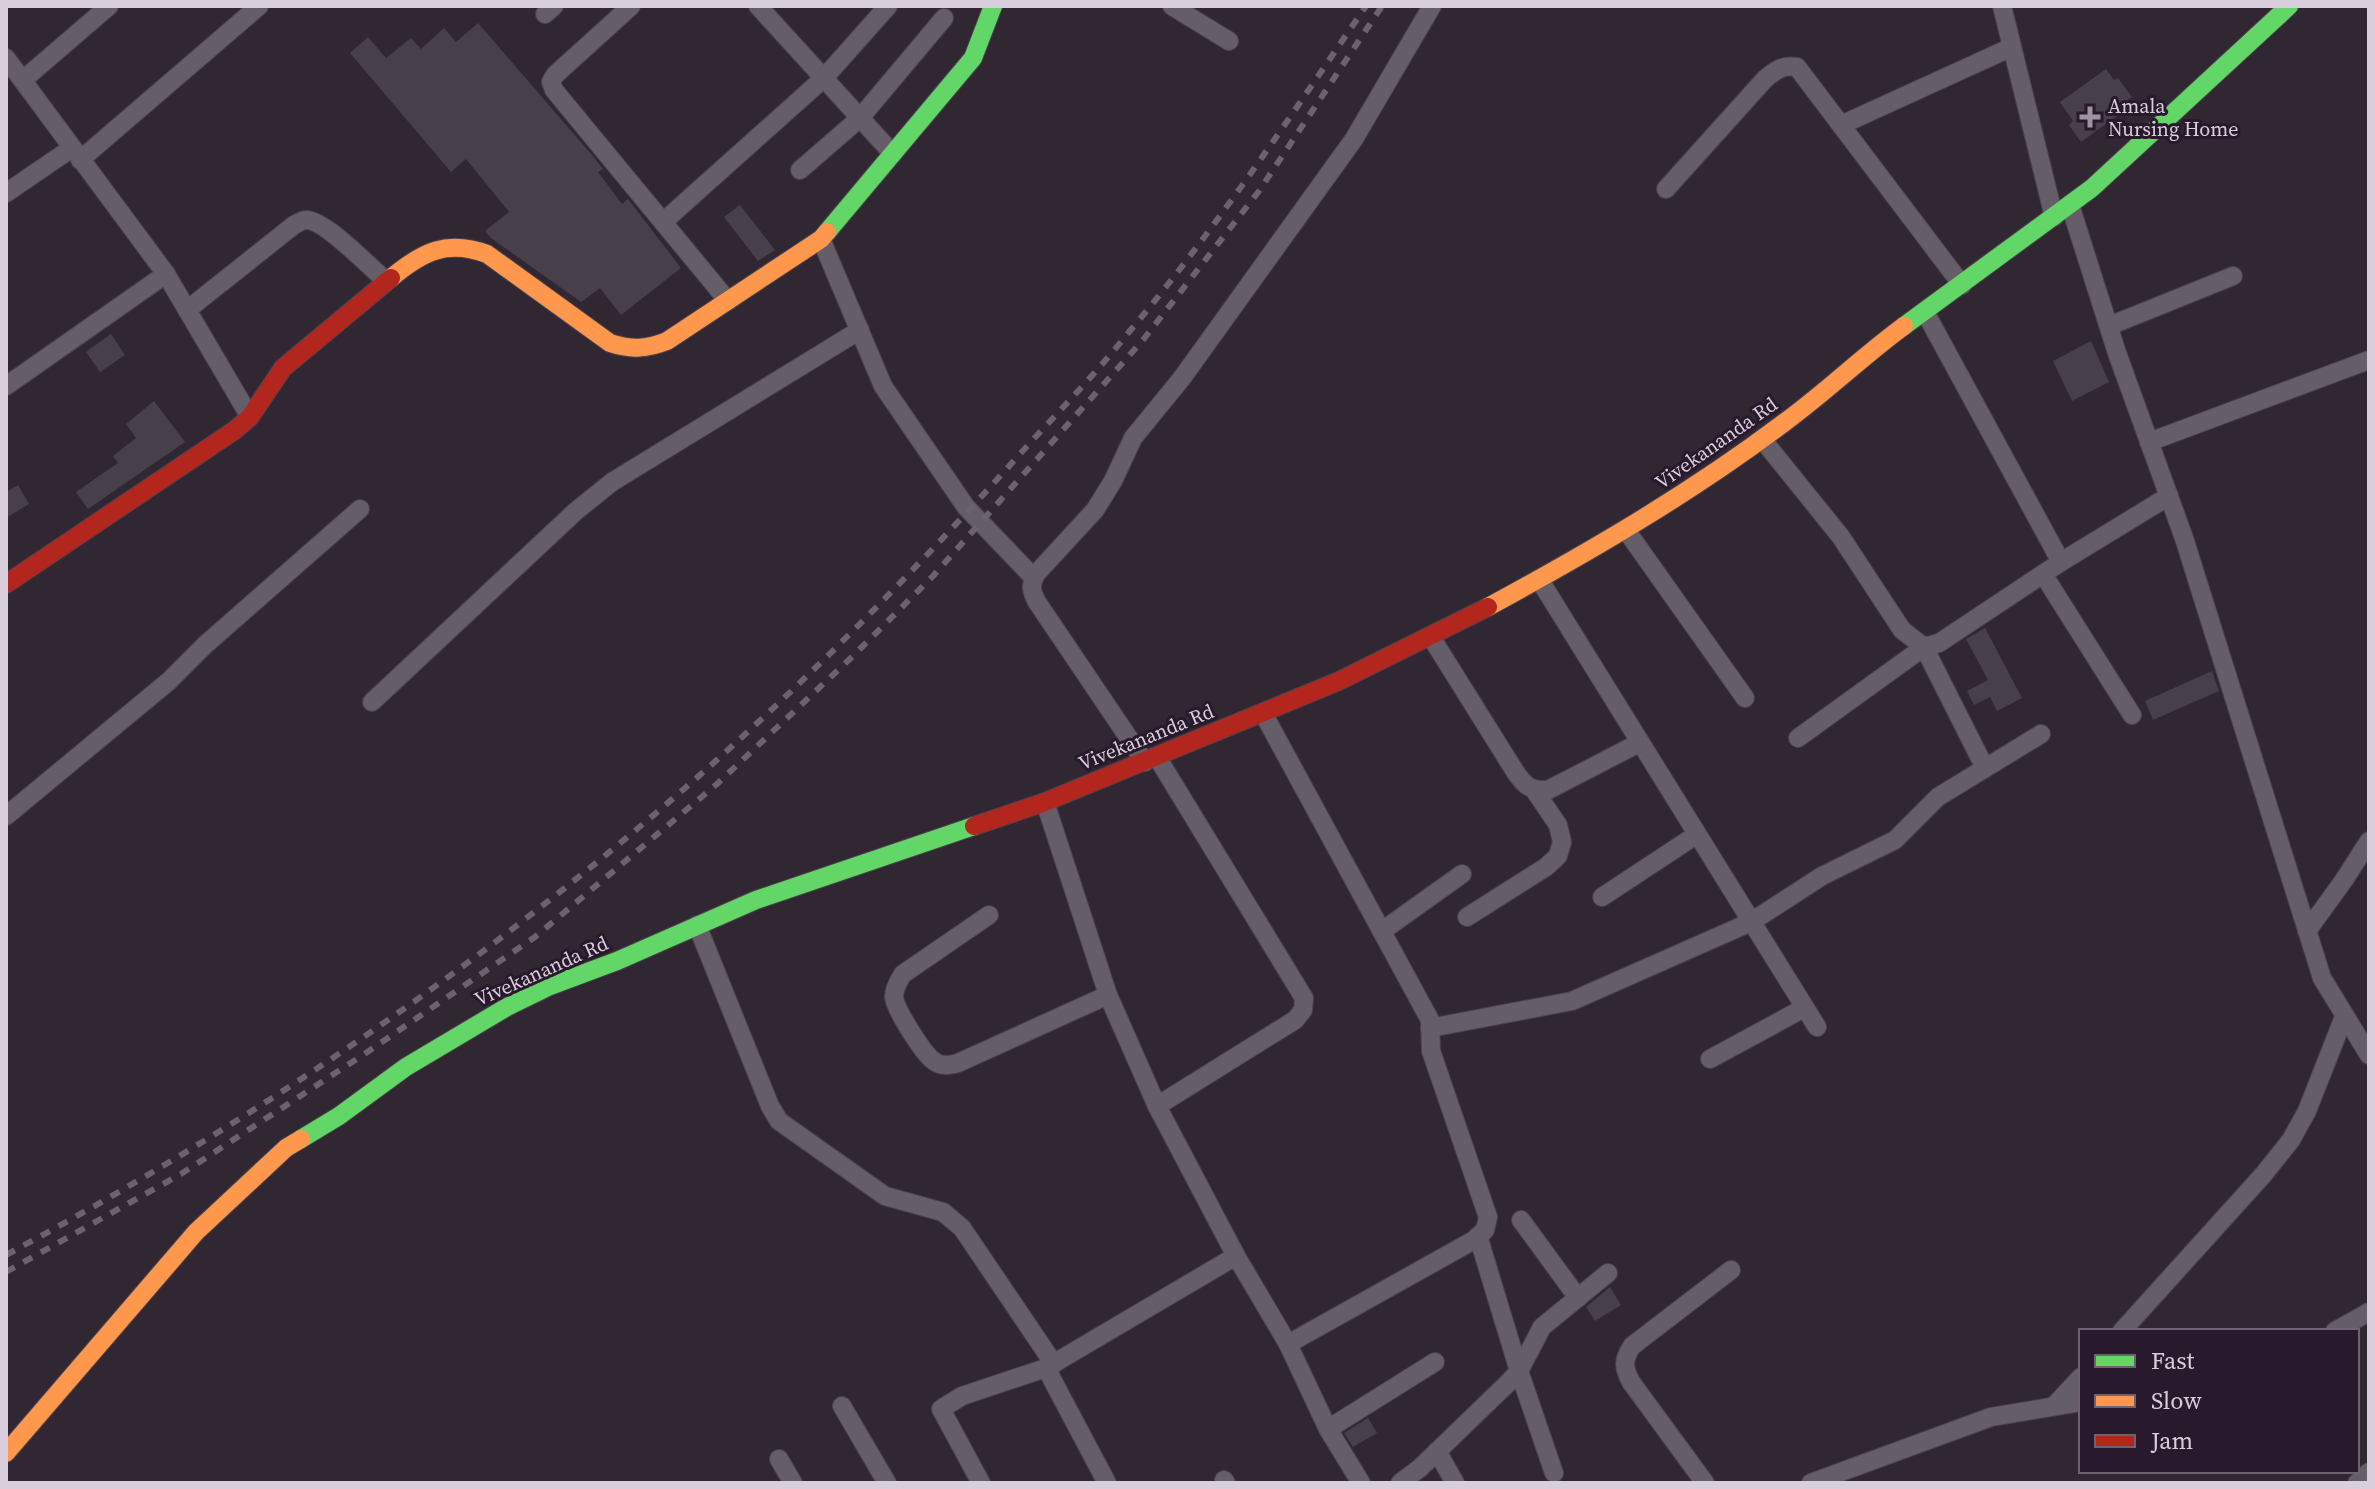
<svg xmlns="http://www.w3.org/2000/svg" width="2375" height="1489" viewBox="0 0 2375 1489" font-family="'Source Serif 4',serif">
	<rect width="100%" height="100%" fill="#302732"/>
	<g fill="#473f49">
		<polygon points="478,23 592,155 603,169 598,172 622,204 628,199 681,268 621,315 600,288 581,302 491,238 485,231 509,212 466,159 451,172 350,53 368,37 386,58 411,38 421,49 444,28 456,42"/>
		<polygon points="2106,69 2114,80 2118,78 2132,97 2128,99 2132,105 2081,142 2069,125 2073,121 2060,102"/>
		<polygon points="740,205 775,250 758,261 724,217"/>
		<polygon points="111,334 125,355 100,372 86,352"/>
		<polygon points="2091,341 2109,382 2072,401 2053,361"/>
		<polygon points="154,401 185,442 88,509 76,492 118,463 113,456 136,438 126,424"/>
		<polygon points="18,485 29,504 6,518 6,492"/>
		<polygon points="1985,628 2022,698 1997,711 1990,697 1974,705 1967,691 1988,680 1966,639"/>
		<polygon points="2212,671 2219,691 2153,720 2145,701"/>
		<polygon points="1610,1287 1621,1305 1595,1321 1586,1307"/>
		<polygon points="1368,1418 1377,1433 1353,1447 1344,1433"/>
	</g>
	<g fill="none" stroke-linecap="round" stroke-linejoin="round">
		<g stroke="#4a424c" stroke-width="20">
			<g id="street">
				<polyline points="631,6 555,75 551,82 554,90 728,301"/>
				<polyline points="758,6 893,154"/>
				<polyline points="1172,6 1229,41"/>
				<polyline points="2002,6 2054,217"/>
				<polyline points="545,14 554,6"/>
				<polyline points="6,58 166,274 250,417"/>
				<polyline points="23,80 109,6"/>
				<polyline points="1841,125 2012,47"/>
				<polyline points="80,160 259,6"/>
				<polyline points="800,170 860,118 944,18"/>
				<path d="M1666 189 1765 79C1776 70 1782 65 1797 67L1962 285"/>
				<polyline points="6,193 72,148"/>
				<polyline points="2070,205 2117,353 2184,538 2322,978 2369,1055"/>
				<polyline points="663,222 824,78 888,6"/>
				<polyline points="821,239 883,386 966,507 1034,578"/>
				<path d="M187 310 294 225C296 224 303 220 306 220 324 219 371 268 386 281"/>
				<polyline points="1925,312 2061,562"/>
				<polyline points="2109,326 2233,276"/>
				<polyline points="6,386 166,274"/>
				<polyline points="1762,439 1841,537 1902,630 1924,647 1939,643 2061,562 2169,496"/>
				<polyline points="2149,442 2369,360"/>
				<polyline points="1626,530 1745,698"/>
				<polyline points="2043,574 2132,715"/>
				<polyline points="1539,579 1817,1027"/>
				<path d="M1431 637 1516 773C1525 786 1531 791 1548 790L1639 743"/>
				<polyline points="372,702 576,511 612,482 860,330"/>
				<polyline points="1263,713 1430,1020 1431,1051 1488,1217 1485,1230 1474,1240 1288,1344"/>
				<polyline points="1798,738 1924,647 1985,768"/>
				<path d="M1145 762 1037 602C1031 591 1030 585 1036 574L1095 510 1113 481 1133 438 1182 378 1354 139 1432 6"/>
				<polyline points="1045,802 1108,995 1157,1106 1236,1256 1288,1344 1328,1429 1361,1483"/>
				<polyline points="6,816 169,681 205,645 360,509"/>
				<polyline points="1602,897 1696,835"/>
				<path d="M989 915 903 974C899 980 894 989 894 997 895 1009 924 1055 934 1061 941 1067 949 1065 958 1063L1108 995"/>
				<polyline points="1467,917 1546,867 1558,856 1562,842 1558,825 1535,791"/>
				<polyline points="697,925 770,1106 779,1121 885,1196 943,1212 962,1228 1054,1364"/>
				<polyline points="1382,931 1462,874"/>
				<polyline points="2307,931 2344,880 2369,841"/>
				<polyline points="1430,1028 1572,1001 1751,922 1822,876 1895,840 1938,797 2041,734"/>
				<polyline points="1710,1059 1804,1008"/>
				<polyline points="1157,1106 1295,1020 1303,1010 1304,998 1157,757"/>
				<polyline points="1521,1220 1578,1298"/>
				<polyline points="1478,1236 1519,1371 1554,1473"/>
				<polyline points="2122,1331 2263,1175 2291,1140 2307,1111 2344,1017"/>
				<polyline points="2335,1331 2369,1312"/>
				<polyline points="1046,1368 1107,1483"/>
				<polyline points="842,1406 887,1483"/>
				<polyline points="2054,1406 2081,1377"/>
				<polyline points="1328,1429 1435,1362"/>
				<polyline points="1437,1451 1455,1483"/>
				<polyline points="779,1459 793,1483"/>
				<polyline points="1224,1480 1226,1483"/>
				<polyline points="981,1483 941,1409 962,1396 1046,1368 1236,1256"/>
				<polyline points="1400,1483 1420,1468 1509,1382 1519,1371 1542,1327 1608,1273"/>
				<path d="M1705 1483 1631 1382C1623 1367 1623 1360 1632 1346L1731 1270"/>
				<polyline points="1811,1483 1991,1417 2081,1402"/>
				<polyline points="2357,1483 2369,1472"/>
			</g>
		</g>
		<g stroke="#4a424c" stroke-width="20">
			<g id="fast">
				<polyline points="827,232 973,58 993,6"/>
				<polyline points="1904,326 2092,188 2289,6"/>
				<polyline points="301,1139 339,1116 406,1067 507,1007 550,986 617,961 756,900 974,826"/>
			</g>
		</g>
		<g stroke="#4a424c" stroke-width="20">
			<g id="slow">
				<path d="M391 278C422 252 447 239 487 254L610 343C631 350 647 349 667 341L821 239 827 232"/>
				<path d="M1488 607C1591 551 1691 493 1785 422 1826 392 1863 356 1904 326"/>
				<polyline points="6,1453 196,1232 286,1148 301,1139"/>
			</g>
		</g>
		<g stroke="#4a424c" stroke-width="20">
			<g id="jam">
				<polyline points="6,584 235,430 250,417 283,368 391,278"/>
				<polyline points="974,826 1045,802 1339,681 1488,607"/>
			</g>
		</g>
		<use href="#street" stroke="#655d67" stroke-width="18"/>
		<use href="#fast" stroke="#63d668" stroke-width="18"/>
		<use href="#slow" stroke="#ff974d" stroke-width="18"/>
		<use href="#jam" stroke="#b3261e" stroke-width="18"/>
		<g stroke="#6a636c" stroke-width="6" stroke-dasharray="10 10" stroke-linecap="butt">
			<path d="M6 1255C246 1126 471 973 677 795 803 686 919 567 1029 444 1063 407 1098 371 1129 332 1216 229 1290 117 1366 6"/>
			<polyline points="6,1272 181,1174 363,1055 535,937 717,784 854,655 933,576 1143,340 1259,191 1382,6"/>
		</g>
	</g>
	<path fill="#9e94a0" stroke="#29192c" stroke-width="3" d="M2086 105h8v8h8v8h-8v8h-8v-8h-8v-8h8z"/>
	<g text-anchor="middle" stroke-width="6" stroke-linejoin="round" paint-order="stroke">
		<g font-size="20" fill="#d9cedb" stroke="#29192c" text-anchor="start">
			<text x="2108" y="113">Amala<tspan x="2108" dy="23">Nursing Home</tspan></text>
		</g>
		<g font-size="20" fill="#d9cedb" stroke="#29192c">
			<text transform="translate(1716 443) rotate(-35)" y="7">Vivekananda Rd</text>
			<text transform="translate(1146 737) rotate(-22)" y="7">Vivekananda Rd</text>
			<text transform="translate(541 971) rotate(-24)" y="7">Vivekananda Rd</text>
		</g>
	</g>
	<rect width="2375" height="1489" fill="none" stroke="#d9cedb" stroke-width="16"/>
	<rect x="2079" y="1329" width="280" height="144" fill="#29192c" stroke="#6f6172" stroke-width="2"/>
	<rect x="2095" y="1355" width="40" height="12" fill="#63d668" stroke="#6f6172" stroke-width="2"/>
	<text x="2151" y="1369" font-size="24" fill="#d9cedb">Fast</text>
	<rect x="2095" y="1395" width="40" height="12" fill="#ff974d" stroke="#6f6172" stroke-width="2"/>
	<text x="2151" y="1409" font-size="24" fill="#d9cedb">Slow</text>
	<rect x="2095" y="1435" width="40" height="12" fill="#b3261e" stroke="#6f6172" stroke-width="2"/>
	<text x="2151" y="1449" font-size="24" fill="#d9cedb">Jam</text>
</svg>
